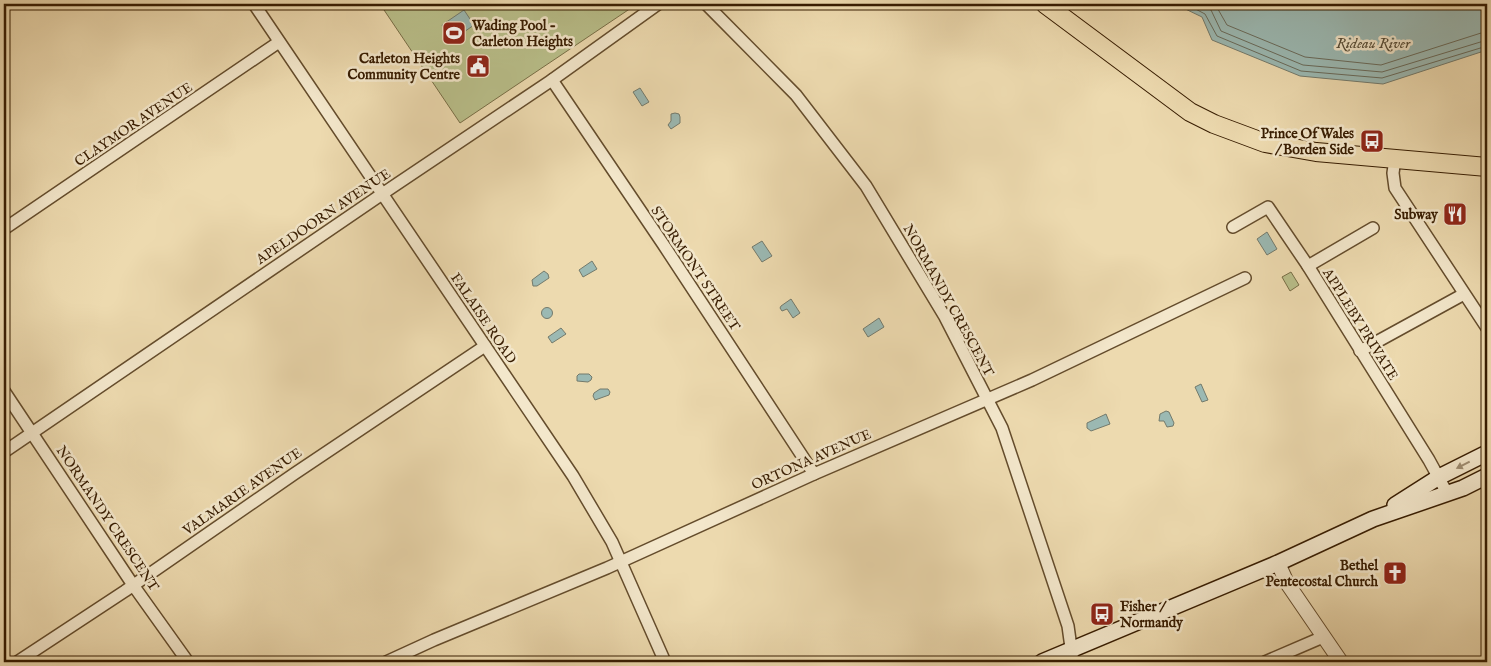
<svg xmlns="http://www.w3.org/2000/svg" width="1491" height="666" viewBox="0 0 1491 666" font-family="'IM FELL English',serif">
	<rect width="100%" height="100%" fill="#eddaaf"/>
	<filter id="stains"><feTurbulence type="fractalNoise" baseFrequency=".004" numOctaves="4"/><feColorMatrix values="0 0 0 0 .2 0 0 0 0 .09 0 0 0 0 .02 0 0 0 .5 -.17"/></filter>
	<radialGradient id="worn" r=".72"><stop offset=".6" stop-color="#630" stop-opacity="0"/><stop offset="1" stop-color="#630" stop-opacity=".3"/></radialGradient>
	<g fill="#b9bf8a" stroke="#786e46">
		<polygon points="380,4 637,4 460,123"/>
		<polygon points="1291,272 1299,285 1290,291 1282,277"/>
	</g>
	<g fill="#9bb9b3" stroke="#737a6c">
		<polygon points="1175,4 1487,4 1487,50 1383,84 1300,76 1212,40 1202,17"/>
		<polygon points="464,10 474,25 451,41 442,25"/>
		<polygon points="640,88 649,102 642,106 633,92"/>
		<polygon points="675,113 679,114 680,117 680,123 671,129 668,125 671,121 671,114"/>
		<polygon points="1267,232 1277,249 1267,255 1257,239"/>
		<polygon points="762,241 772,256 762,262 752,247"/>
		<polygon points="592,261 597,269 583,277 579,270"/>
		<polygon points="544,271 548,274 549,278 537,286 533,286 532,280"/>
		<polygon points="791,299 800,313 793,318 787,309 782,311 780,308 781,306"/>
		<circle cx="547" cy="313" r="5.5"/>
		<polygon points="879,318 884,327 868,337 863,329"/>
		<polygon points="561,328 566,334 552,343 548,337"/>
		<polygon points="579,374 589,374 592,377 591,380 588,382 577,381 577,376"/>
		<polygon points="1201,384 1208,400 1202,402 1195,387"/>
		<polygon points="600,389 608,389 610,392 609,395 595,400 593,396 594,393"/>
		<polygon points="1166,411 1169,412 1174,423 1173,426 1167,427 1164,421 1159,421 1160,414"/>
		<polygon points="1106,414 1110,424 1091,431 1087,428 1087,423"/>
	</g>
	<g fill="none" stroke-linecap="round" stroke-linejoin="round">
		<g stroke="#696a5a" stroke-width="1">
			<polyline points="1186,4 1205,14 1217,36 1301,71 1382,78 1487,46"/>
			<polyline points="1200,4 1211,10 1221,31 1303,65 1382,72 1487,40"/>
			<polyline points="1215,4 1227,25 1305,57 1381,65 1481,33 1487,32"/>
		</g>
		<g stroke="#644c2c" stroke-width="14">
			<g id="minor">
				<polyline points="254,4 573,476 612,542 665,662"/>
				<polyline points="706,4 796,95 866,186 945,317 1002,428 1068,626 1073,662"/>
				<polyline points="552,80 663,244 814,474"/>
				<polyline points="1395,159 1393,173 1395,188 1487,328"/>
				<polyline points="1233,227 1268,207 1308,266 1429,460 1447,493"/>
				<polyline points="4,229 279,42"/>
				<polyline points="1308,266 1373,228"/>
				<polyline points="1360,351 1464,294"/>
				<polyline points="4,391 133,585 188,662"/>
				<polyline points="4,452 391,188 552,80 658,4"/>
				<polyline points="17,662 125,591 294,474 485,346"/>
				<polyline points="386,662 434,640 607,568 814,474 1032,380 1245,278"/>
				<polyline points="1265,662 1323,637"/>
			</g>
		</g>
		<g stroke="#644c2c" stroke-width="16">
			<polyline id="tertiary" points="1278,563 1287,583 1341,662"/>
		</g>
		<g stroke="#371c01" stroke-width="18">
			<g id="secondary">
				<polyline points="1395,505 1439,477 1487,453"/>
				<polyline points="1042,662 1278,563 1373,519 1463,488 1487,476"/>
			</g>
		</g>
		<g stroke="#371c01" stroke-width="20">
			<polyline id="primary" points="1045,4 1190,112 1214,124 1265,143 1316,152 1487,167"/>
		</g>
		<use href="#minor" stroke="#f3e7cb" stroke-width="11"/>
		<use href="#tertiary" stroke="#f3e7cb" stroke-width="14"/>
		<use href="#secondary" stroke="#f3e7cb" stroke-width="15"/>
		<use href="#primary" stroke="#eddaaf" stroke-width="18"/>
	</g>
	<defs><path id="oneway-solid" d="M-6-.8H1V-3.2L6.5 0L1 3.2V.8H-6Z" transform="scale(1.25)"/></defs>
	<use fill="#9e8c70" href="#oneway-solid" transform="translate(1463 465) rotate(153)"/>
	<defs>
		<g id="stadium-square" transform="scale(1.25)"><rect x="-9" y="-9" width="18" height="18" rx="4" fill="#8f2418" stroke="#f3e7cb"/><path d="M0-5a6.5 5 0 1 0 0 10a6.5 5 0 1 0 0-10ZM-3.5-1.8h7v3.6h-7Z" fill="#fff"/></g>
		<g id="civic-square" transform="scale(1.25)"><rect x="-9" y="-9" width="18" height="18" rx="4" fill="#8f2418" stroke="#f3e7cb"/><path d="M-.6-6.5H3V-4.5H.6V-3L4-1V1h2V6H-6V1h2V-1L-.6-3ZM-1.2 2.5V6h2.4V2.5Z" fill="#fff"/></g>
		<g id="bus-square" transform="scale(1.25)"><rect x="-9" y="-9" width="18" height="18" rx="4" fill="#8f2418" stroke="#f3e7cb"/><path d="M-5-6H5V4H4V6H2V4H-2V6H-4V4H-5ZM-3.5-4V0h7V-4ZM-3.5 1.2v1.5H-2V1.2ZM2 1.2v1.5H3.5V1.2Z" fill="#fff"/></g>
		<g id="restaurant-square" transform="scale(1.25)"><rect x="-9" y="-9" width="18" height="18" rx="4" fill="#8f2418" stroke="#f3e7cb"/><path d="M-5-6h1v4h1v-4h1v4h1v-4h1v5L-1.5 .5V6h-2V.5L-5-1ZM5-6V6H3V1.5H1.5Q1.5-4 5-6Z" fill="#fff"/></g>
		<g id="church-square" transform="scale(1.25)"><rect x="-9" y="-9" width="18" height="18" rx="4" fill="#8f2418" stroke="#f3e7cb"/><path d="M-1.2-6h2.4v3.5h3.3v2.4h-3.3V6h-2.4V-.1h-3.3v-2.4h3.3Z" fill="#fff"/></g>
	</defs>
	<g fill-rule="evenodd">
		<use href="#stadium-square" x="454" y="33"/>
		<use href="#civic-square" x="478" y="66"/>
		<use href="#bus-square" x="1372" y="141"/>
		<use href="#restaurant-square" x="1455" y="214"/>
		<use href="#church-square" x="1395" y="573"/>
		<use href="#bus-square" x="1102" y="614"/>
	</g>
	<g text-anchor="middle" stroke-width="5" stroke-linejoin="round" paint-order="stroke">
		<g font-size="14" font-weight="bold" fill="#371c01" stroke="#f3e7cb" text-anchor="end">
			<text x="472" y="30" text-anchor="start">Wading Pool -<tspan x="472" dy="16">Carleton Heights</tspan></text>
			<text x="460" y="63">Carleton Heights<tspan x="460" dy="16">Community Centre</tspan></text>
			<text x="1354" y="138">Prince Of Wales<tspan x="1354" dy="16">/ Borden Side</tspan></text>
			<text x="1438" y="219">Subway</text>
			<text x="1378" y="570">Bethel<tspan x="1378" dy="16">Pentecostal Church</tspan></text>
			<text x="1120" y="611" text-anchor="start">Fisher /<tspan x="1120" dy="16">Normandy</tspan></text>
		</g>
		<g font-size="14" fill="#371c01" stroke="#f3e7cb">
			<text transform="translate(133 124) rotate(-34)" y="5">CLAYMOR AVENUE</text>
			<text transform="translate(323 216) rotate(-34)" y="5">APELDOORN AVENUE</text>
			<text transform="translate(696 268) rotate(56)" y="5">STORMONT STREET</text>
			<text transform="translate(949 300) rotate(61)" y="5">NORMANDY CRESCENT</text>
			<text transform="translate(484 318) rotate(56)" y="5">FALAISE ROAD</text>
			<text transform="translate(1361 324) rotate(58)" y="5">APPLEBY PRIVATE</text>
			<text transform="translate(811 459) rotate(-24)" y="5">ORTONA AVENUE</text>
			<text transform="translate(242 491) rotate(-35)" y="5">VALMARIE AVENUE</text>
			<text transform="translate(108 518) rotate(56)" y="5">NORMANDY CRESCENT</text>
		</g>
		<g font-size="15" font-style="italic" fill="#554b36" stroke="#f3e7cb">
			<text x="1373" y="48">Rideau River</text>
		</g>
	</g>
	<rect width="1491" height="666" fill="none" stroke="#eddaaf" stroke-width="20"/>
	<rect x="5" y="5" width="1481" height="656" fill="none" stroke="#371c01" stroke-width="2.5"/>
	<rect x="10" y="10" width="1471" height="646" fill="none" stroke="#371c01"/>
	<rect width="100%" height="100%" filter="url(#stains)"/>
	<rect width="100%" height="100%" fill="url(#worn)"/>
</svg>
